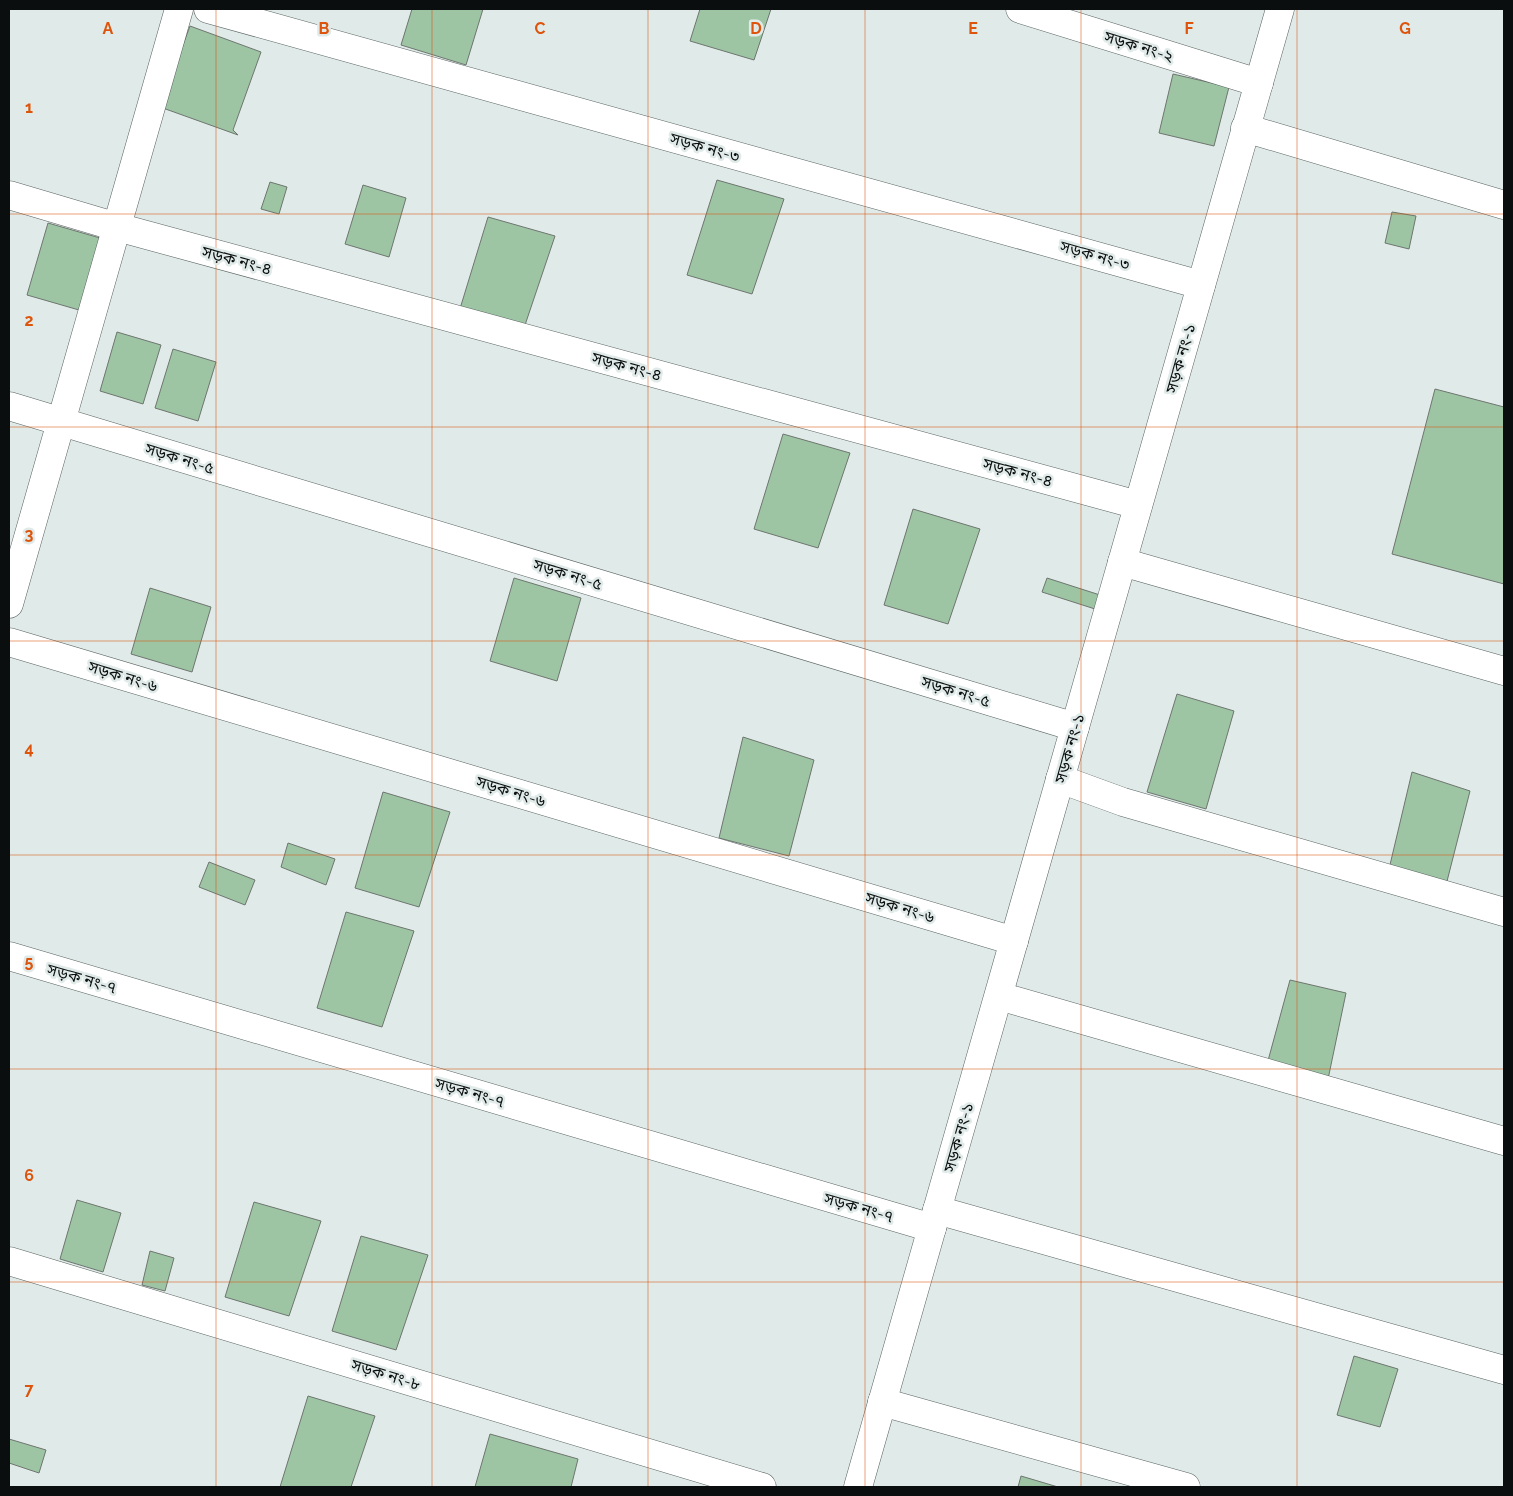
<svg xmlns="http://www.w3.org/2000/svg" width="1513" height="1496" viewBox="0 0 1513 1496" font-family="Raleway,'Noto Sans Bengali',sans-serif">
	<rect width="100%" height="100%" fill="#e0ebe9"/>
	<g fill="#9dc5a4" stroke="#6e756f">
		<polygon points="412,9 483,9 466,65 401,45"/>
		<polygon points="700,9 771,9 754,60 690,41"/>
		<polygon points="190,26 261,52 233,130 238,135 160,107"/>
		<polygon points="1173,74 1229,87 1214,146 1159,133"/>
		<polygon points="717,180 784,199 752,294 687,275"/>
		<polygon points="270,182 287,187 279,214 261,209"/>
		<polygon points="363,185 406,198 389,257 345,244"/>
		<polygon points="1392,212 1416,216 1409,249 1385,243"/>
		<polygon points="488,217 555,236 523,331 459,312"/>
		<polygon points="48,223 100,238 79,310 27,295"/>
		<polygon points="117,332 161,345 143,404 100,391"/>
		<polygon points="173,349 216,362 198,421 155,408"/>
		<polygon points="1435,389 1504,407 1504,584 1392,554"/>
		<polygon points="783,434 850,453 818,548 754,529"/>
		<polygon points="913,509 980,529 948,624 884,605"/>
		<polygon points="514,578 581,598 557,681 490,661"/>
		<polygon points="1047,578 1100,595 1095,609 1042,592"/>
		<polygon points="150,588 211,607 192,672 131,654"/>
		<polygon points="1177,694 1234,711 1206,809 1147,792"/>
		<polygon points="743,737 814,760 789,856 719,838"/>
		<polygon points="1412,772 1470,791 1444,893 1389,869"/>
		<polygon points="383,792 450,812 419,907 355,888"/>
		<polygon points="288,843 335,859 326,885 281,867"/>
		<polygon points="209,862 255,880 245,905 199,887"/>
		<polygon points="346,912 414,931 382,1027 317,1008"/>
		<polygon points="1290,980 1346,993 1327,1084 1266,1068"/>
		<polygon points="77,1200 121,1213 103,1272 60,1259"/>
		<polygon points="254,1202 321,1221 289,1316 225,1297"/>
		<polygon points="361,1236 428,1255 396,1350 332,1331"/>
		<polygon points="150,1251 174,1258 165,1291 142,1285"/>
		<polygon points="1354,1356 1398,1369 1380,1427 1337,1415"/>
		<polygon points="308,1396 375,1416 351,1487 280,1487"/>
		<polygon points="490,1434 578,1459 571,1487 475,1487"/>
		<polygon points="9,1439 46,1450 39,1473 9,1463"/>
		<polygon points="1021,1476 1058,1487 1018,1487"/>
	</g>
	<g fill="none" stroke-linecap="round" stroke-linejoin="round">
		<g stroke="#596361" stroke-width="29">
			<g id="minor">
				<polyline points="208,9 1201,285"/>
				<polyline points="1020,9 1259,83"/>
				<polyline points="1245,128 1504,205"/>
				<polyline points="9,195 117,227 1138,505"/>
				<polyline points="9,406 1075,727"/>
				<polyline points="1122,562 1504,671"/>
				<polyline points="9,604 179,9"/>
				<polyline points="9,642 1014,941"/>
				<polyline points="1060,779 1123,802 1504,912"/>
				<polyline points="9,956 932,1228"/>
				<polyline points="999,996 1504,1141"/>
				<polyline points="937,1210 1504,1370"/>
				<polyline points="9,1261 762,1487"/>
				<polyline points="882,1402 1186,1487"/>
				<polyline points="858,1487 1280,9"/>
			</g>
		</g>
		<use href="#minor" stroke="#fff" stroke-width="28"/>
	</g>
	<path fill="none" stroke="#dd550c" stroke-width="1" stroke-opacity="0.55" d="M216 9V1487M432 9V1487M648 9V1487M865 9V1487M1081 9V1487M1297 9V1487M9 214H1504M9 427H1504M9 641H1504M9 855H1504M9 1069H1504M9 1282H1504"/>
	<g text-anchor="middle" stroke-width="5" stroke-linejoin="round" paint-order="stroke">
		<g font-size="16" fill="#0b0e0e" stroke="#e0ebe9">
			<text transform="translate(1139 46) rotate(17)" y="6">সড়ক নং-২</text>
			<text transform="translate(705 147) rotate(16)" y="6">সড়ক নং-৩</text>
			<text transform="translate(1095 255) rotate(16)" y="6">সড়ক নং-৩</text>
			<text transform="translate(237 260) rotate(15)" y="6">সড়ক নং-৪</text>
			<text transform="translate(1180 358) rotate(-74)" y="6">সড়ক নং-১</text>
			<text transform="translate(627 366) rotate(15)" y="6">সড়ক নং-৪</text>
			<text transform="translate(180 458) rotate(17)" y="6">সড়ক নং-৫</text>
			<text transform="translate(1018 472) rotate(15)" y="6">সড়ক নং-৪</text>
			<text transform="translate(568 574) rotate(17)" y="6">সড়ক নং-৫</text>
			<text transform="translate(123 676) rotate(17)" y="6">সড়ক নং-৬</text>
			<text transform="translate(956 691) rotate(17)" y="6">সড়ক নং-৫</text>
			<text transform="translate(1069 748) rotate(-74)" y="6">সড়ক নং-১</text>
			<text transform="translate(511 791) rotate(17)" y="6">সড়ক নং-৬</text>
			<text transform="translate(900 907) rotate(17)" y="6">সড়ক নং-৬</text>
			<text transform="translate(82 978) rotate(16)" y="6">সড়ক নং-৭</text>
			<text transform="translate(470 1092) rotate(16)" y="6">সড়ক নং-৭</text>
			<text transform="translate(958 1137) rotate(-74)" y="6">সড়ক নং-১</text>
			<text transform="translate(859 1207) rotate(16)" y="6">সড়ক নং-৭</text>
			<text transform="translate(386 1374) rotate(17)" y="6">সড়ক নং-৮</text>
		</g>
	</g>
	<g font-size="16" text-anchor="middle" font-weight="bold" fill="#dd550c" stroke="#e0ebe9" stroke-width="5" stroke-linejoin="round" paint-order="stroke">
		<text x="108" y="34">A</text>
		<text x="324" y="34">B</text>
		<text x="540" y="34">C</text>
		<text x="756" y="34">D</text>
		<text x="973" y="34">E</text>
		<text x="1189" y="34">F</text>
		<text x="1405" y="34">G</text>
		<text x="29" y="113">1</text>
		<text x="29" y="326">2</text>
		<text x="29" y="540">3</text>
		<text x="29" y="754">4</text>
		<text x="29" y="967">5</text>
		<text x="29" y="1181">6</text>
		<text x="29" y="1395">7</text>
	</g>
	<rect width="1513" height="1496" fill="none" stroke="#0b0e0e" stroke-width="20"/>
</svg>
